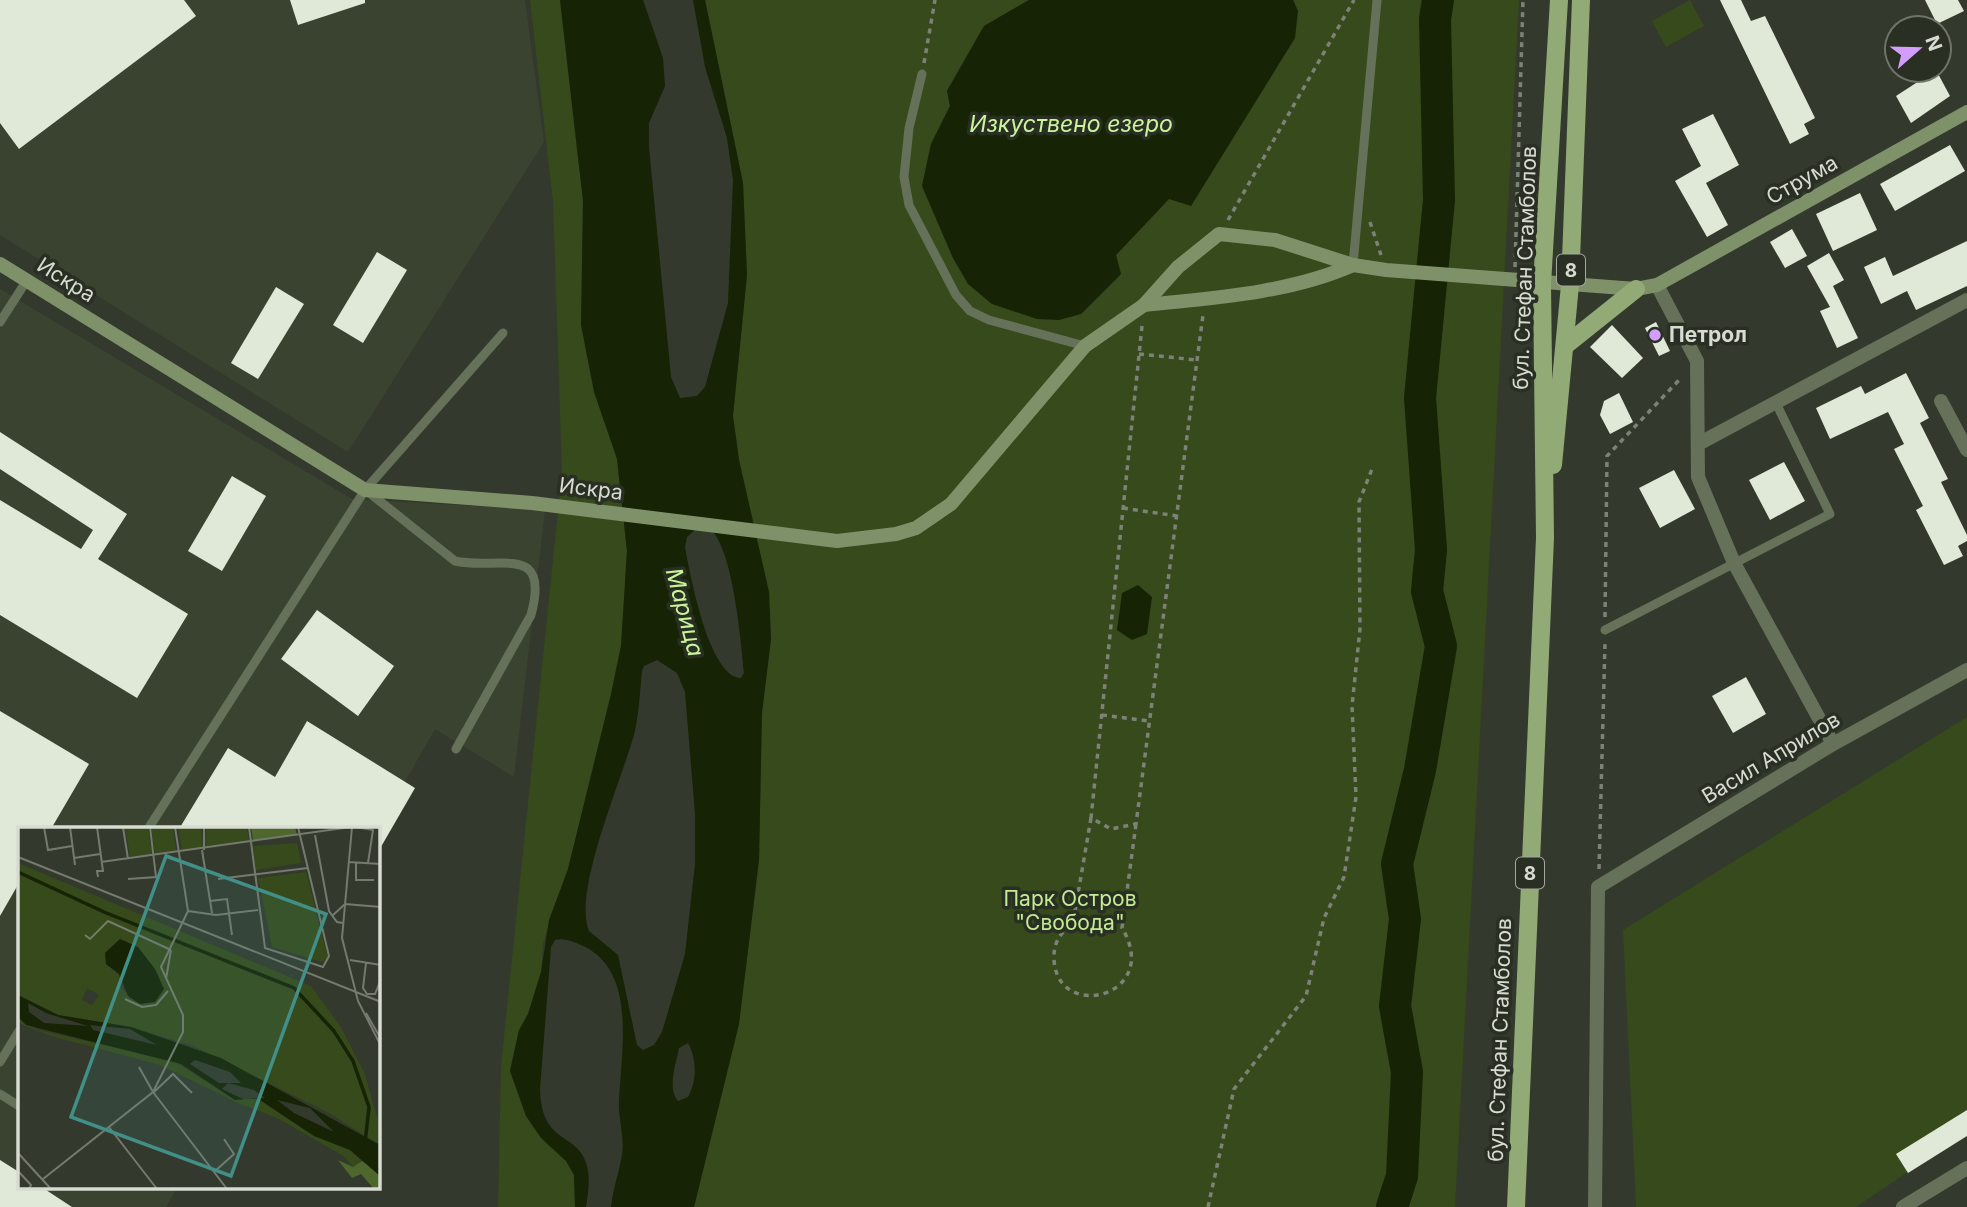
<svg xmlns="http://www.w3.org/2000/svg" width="1967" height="1207" viewBox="0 0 1967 1207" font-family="Inter,sans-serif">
	<rect width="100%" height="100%" fill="#33392c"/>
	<g fill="#3a4330">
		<polygon points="0,0 525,0 544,142 348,452 0,235"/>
		<polygon points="0,289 352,499 545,510 514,777 435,729 378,829 19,829 19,1188 177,1188 166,1207 0,1207"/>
	</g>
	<g fill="#364a1c">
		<polygon points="530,0 560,0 583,201 581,325 617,459 627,551 621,646 611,694 568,869 543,943 541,972 528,1014 519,1030 510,1071 526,1116 541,1138 566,1161 574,1175 575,1207 498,1207 501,1066 562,472 553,202"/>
		<polygon points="705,0 1029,0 984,26 947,90 950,106 931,144 922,186 953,258 968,284 1081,314 1121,274 1116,255 1169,199 1298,11 1293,0 1519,0 1455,1207 694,1207 739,1024 759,860 762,713 771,639 769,592 739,460 733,416 747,275 743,183"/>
		<polygon points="1690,0 1704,26 1666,47 1652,21"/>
		<polygon points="1967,717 1967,1132 1856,1207 1636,1207 1623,930"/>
	</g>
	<g fill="#162304" fill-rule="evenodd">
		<path d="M560 0H643L663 58 665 86 649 123V147L671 377 680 398 697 396 705 387 728 303 733 180 727 138 705 67 693 0H705L743 183 747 275 733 416 739 460 769 592 771 639 762 713 759 860 739 1024 694 1207H611C613 1189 619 1172 622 1155 625 1137 618 1119 619 1101 621 1052 638 969 581 945 572 941 564 938 555 940L551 947 540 1089C541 1145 577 1132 586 1163 591 1177 588 1193 586 1207H575L574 1175 566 1161 541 1138 526 1116 510 1071 519 1030 528 1014 541 972 549 920 568 869 611 694 621 646 627 551 617 459 594 392 581 325 583 201ZM697 528 711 530C733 550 741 641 744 673L741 678C709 678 690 574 685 547L687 537ZM657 660 677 673 685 692 695 814V864L685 954 662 1032 654 1045 643 1050 637 1045 618 955 589 931C572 891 624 775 635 731 639 712 640 691 642 671L644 666ZM688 1043C697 1059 697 1081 688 1097L678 1101C667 1088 676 1064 679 1048Z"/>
		<polygon points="1029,0 1293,0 1298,11 1295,38 1191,206 1169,199 1116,255 1121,274 1081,314 1059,320 1037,319 992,304 968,284 953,258 922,186 931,144 950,106 947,91 984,26"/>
		<polygon points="1138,585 1152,597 1147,634 1132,640 1117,630 1122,593"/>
	</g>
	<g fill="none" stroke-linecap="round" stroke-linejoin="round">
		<polyline stroke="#162304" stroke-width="32" points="1392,1207 1402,1176 1407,1072 1395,1006 1405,919 1397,864 1420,770 1441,646 1427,591 1431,550 1420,398 1439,200 1435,19 1438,0"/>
	</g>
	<g fill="#e0e9d7">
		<polygon points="0,0 184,0 196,16 19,149 0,123"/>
		<polygon points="290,0 365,0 365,3 298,25"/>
		<polygon points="1720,0 1741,0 1751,21 1765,16 1815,118 1804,124 1809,134 1790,144"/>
		<polygon points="1925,0 1958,0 1964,11 1937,24"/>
		<polygon points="1936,70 1950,96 1911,123 1896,96"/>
		<polygon points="1713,114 1739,165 1706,183 1728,225 1707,237 1675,181 1701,166 1682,129"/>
		<polygon points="1950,145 1965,171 1895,211 1880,184"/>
		<polygon points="1860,193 1877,230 1833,251 1816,214"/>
		<polygon points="1792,229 1807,256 1785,268 1770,242"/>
		<polygon points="1967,241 1967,286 1916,310 1907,291 1881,304 1864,267 1885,257 1893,276"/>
		<polygon points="377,252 407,270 363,343 333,325"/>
		<polygon points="1829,253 1844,280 1833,286 1858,338 1837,348 1820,311 1830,307 1807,266"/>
		<polygon points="276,287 304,304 258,379 231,363"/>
		<polygon points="1656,322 1670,351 1659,356 1645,328"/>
		<polygon points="1612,325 1643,358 1622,378 1590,347"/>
		<polygon points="1906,373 1929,418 1920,423 1948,479 1941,482 1967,535 1967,541 1958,546 1963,556 1944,565 1916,510 1923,506 1894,449 1904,444 1888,412 1830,439 1816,408 1861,386 1865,394"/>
		<polygon points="1619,393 1633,422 1610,434 1600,415 1604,401"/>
		<polygon points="0,432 127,514 98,559 188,614 137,698 0,615 0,500 81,549 93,530 0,469"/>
		<polygon points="1784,462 1805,501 1770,520 1749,480"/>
		<polygon points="1674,470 1695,509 1660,528 1639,488"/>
		<polygon points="232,476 266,496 222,571 188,551"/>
		<polygon points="317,610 394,666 358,716 281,659"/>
		<polygon points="1746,677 1766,714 1733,733 1712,696"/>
		<polygon points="0,711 89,764 51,829 19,829 19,883 0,916"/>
		<polygon points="307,721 415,788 378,852 378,829 179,829 228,748 275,777"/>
		<polygon points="1967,1110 1967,1136 1908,1173 1896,1154"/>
		<polygon points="0,1160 19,1172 19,1188 43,1188 72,1207 0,1207"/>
	</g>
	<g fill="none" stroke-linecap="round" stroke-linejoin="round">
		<g stroke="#7d8277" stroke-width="3.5" stroke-dasharray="5 5" stroke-linecap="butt">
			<polyline points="924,63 935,0"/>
			<polyline points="1228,220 1354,0"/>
			<polyline points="1370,222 1381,255"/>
			<polyline points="1515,267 1523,0"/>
			<polyline points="1142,326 1091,818 1111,829 1136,824 1203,315"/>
			<polyline points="1139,354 1197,360"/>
			<polyline points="1123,508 1177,516"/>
			<polyline points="1605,617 1607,456 1681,378"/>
			<polyline points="1102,715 1149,721"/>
			<path d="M1091 818 1073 923C1060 933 1053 943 1054 960 1058 1023 1163 996 1122 928L1136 824"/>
			<polyline points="1599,869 1605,643"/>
			<polyline points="1208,1207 1234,1089 1306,996 1324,918 1344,877 1356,797 1352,706 1360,629 1359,502 1372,469"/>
		</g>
		<g stroke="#657158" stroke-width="9">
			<polyline points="922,74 909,128 904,177 909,205 956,295 970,311 989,320 1085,346"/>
			<polyline points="1353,265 1377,0"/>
			<polyline points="0,322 27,280"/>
			<path d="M367 491 455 561C497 571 551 541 531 615L456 749"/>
			<polyline points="1605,630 1830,514 1775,401"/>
			<polyline points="148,829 365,490 503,333"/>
			<polyline points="0,1062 19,1031"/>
			<polyline points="0,1094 19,1106"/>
		</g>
		<g stroke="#657158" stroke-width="14">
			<polyline points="1657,285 1697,361 1698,477 1734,563 1833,744"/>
			<polyline points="1941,401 1967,450"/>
			<polyline points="1700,443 1967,300"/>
			<polyline points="1595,1207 1598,887 1833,744 1967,670"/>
			<polyline points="1903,1207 1967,1168"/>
		</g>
		<g stroke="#7e9169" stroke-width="14">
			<polyline points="0,264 365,490 532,503 837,541 896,534 916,528 951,504 1085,346 1144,305 1178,267 1219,234 1275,240 1353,265 1386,270 1636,289 1657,285 1967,112"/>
			<path d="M1144 305C1213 298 1290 293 1353 265"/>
		</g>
		<g stroke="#91aa76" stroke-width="18">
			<polyline points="1566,345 1636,289"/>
			<polyline points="1553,465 1570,285 1581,0"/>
			<polyline points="1516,1207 1545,538 1542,284 1559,0"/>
		</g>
	</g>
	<circle fill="#d29dfd" stroke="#292f22" stroke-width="2.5" cx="1655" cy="335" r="7"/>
	<g text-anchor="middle" stroke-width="7" stroke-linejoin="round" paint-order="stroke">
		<g fill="#292f22" stroke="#a3a79d" stroke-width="2">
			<rect x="1557" y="254.5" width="28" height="31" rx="5"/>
			<rect x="1516" y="857.5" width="28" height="31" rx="5"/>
		</g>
		<g font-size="19" font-weight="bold" fill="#d7dbd2">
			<text x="1571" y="277">8</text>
			<text x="1530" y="880">8</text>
		</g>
		<g font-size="21" fill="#d7dbd2" stroke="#292f22">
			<text transform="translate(1802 180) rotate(-29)" y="7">Струма</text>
			<text transform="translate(1525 268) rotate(-88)" y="7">бул. Стефан Стамболов</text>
			<text transform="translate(66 280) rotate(32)" y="7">Искра</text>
			<text transform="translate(591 489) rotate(7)" y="7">Искра</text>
			<text transform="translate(1771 758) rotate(-31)" y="7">Васил Априлов</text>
			<text transform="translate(1500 1040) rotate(-88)" y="7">бул. Стефан Стамболов</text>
		</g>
		<g font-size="21" font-weight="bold" fill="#d7dbd2" stroke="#292f22" text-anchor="start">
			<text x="1669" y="342">Петрол</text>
		</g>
		<g font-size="21" fill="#c3eb94" stroke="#292f22">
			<text x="1070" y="906">Парк Остров<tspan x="1070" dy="24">"Свобода"</tspan></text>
		</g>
		<g font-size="23" font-style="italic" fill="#cbf49c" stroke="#292f22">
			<text x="1071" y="132">Изкуствено езеро</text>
			<text transform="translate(685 612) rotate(75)" y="8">Марица</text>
		</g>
	</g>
	<g transform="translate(18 827)">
		<rect width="362" height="362" fill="#33392c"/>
		<path d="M107 0H130L134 27 112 30ZM133 0H155L158 23 137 27ZM160 0H183L185 22 164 24ZM188 0H229L231 15 187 19ZM279 16 283 36 238 43 235 19ZM0 36 293 159 323 200 346 245 362 300V318L311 286 175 219 113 200 40 188 0 168ZM107 114 140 154 137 175 117 174 103 161 101 147 88 137 89 128ZM69 161 81 168 74 178 64 173ZM288 45 310 132 304 135 254 120 240 51ZM0 190 20 203 156 234 217 273 239 271 296 309 332 323 344 334 335 340 325 329 261 292 218 275 142 238 33 209 0 196Z" fill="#364a1c" fill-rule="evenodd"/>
		<path d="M233 0H277L279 8 235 13ZM320 333 335 340 344 334 353 340 362 349V362H356L343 347 334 351Z" fill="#4d672c"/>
		<path d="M102 112 120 120 137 142 146 162 137 175 122 177 110 169 101 147 88 137 87 126ZM0 168 40 188 113 200 203 231 362 318V349L332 323 296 309 239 271 217 273 163 237 8 198 0 190ZM10 176 28 186 70 199 26 196 11 185ZM72 198 112 202 139 218 75 203ZM177 233 212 245 223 256H201L172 237ZM210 256 236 263 247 271 225 272 204 262ZM259 273 292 281 316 305 276 286Z" fill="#162304" fill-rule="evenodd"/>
		<path fill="none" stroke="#162304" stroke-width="3.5" d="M0 45 86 85 276 161 316 204 335 234 351 280 347 316"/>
		<path fill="none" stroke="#757a6e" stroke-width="2" d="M26 0 30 23 54 19M52 0 57 38M79 0 85 44H79L80 50M105 0 110 32M231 0 247 121 305 140 311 129 280 0M334 0 324 111 340 174 363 219M338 0 355 3 350 36M297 8 311 84 319 95 325 96M184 23 194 86M186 23V0M0 30 363 175M56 31 82 27M83 35 333 0M331 35 363 37M338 35V53H356M110 52 138 50 132 0M200 52 290 41M192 74 209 72 214 108M170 84 198 88 240 83M314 89 327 77 363 80M67 108 72 112 90 94 153 123M332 133 363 138M348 136 345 161 349 167H357L363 152M148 152 153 123M107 172 124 180 138 178 150 164M348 186 363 212M121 240 135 265 209 362M136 265 155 247 174 266M91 300 139 362M0 326 33 362M0 344 13 358 11 362M196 345 216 327 206 312M25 352 135 265 165 205V188L143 140 170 84 157 0"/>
		<path fill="#418f87" fill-opacity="0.15" stroke="#418f87" stroke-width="3.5" d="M148 29 308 87 213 349 53 290Z"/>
		<rect width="362" height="362" fill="none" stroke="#d7dbd2" stroke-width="3.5"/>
	</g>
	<g transform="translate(1918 49) rotate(70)"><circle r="33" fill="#292f22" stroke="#6f7468" stroke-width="2"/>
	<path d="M0-5L12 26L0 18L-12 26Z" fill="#d29dfd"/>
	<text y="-10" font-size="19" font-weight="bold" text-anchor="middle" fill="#d7dbd2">N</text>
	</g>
</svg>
